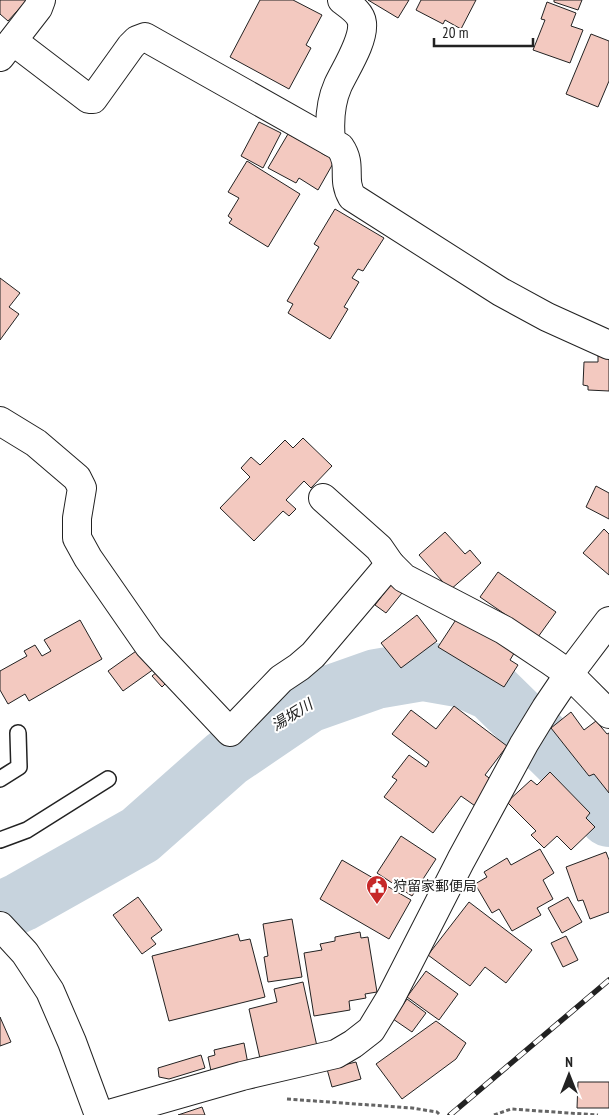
<svg xmlns="http://www.w3.org/2000/svg" width="609" height="1115" viewBox="0 0 609 1115" font-family="'PT Sans Narrow','Noto Sans JP',sans-serif">
	<rect width="100%" height="100%" fill="#fff"/>
	<g fill="none" stroke-linecap="round" stroke-linejoin="round">
		<polyline stroke="#c7d3dd" stroke-width="60" points="0,912 21,902 140,835 227,758 308,703 376,679 423,671 463,678 492,691 588,785 609,817"/>
	</g>
	<g fill="#f3c9c0" stroke="#222">
		<polygon points="0,0 27,0 8,21 0,14"/>
		<polygon points="260,0 293,0 322,15 306,45 311,48 289,89 230,57"/>
		<polygon points="368,0 409,0 398,18"/>
		<polygon points="421,0 476,0 461,29 445,20 443,24 416,10"/>
		<polygon points="554,0 582,0 578,10 554,2"/>
		<polygon points="547,2 576,13 571,26 583,30 570,63 533,50 545,20 541,19"/>
		<polygon points="591,34 609,41 609,81 598,107 566,94"/>
		<polygon points="259,122 281,133 263,168 241,156"/>
		<polygon points="288,134 335,160 318,190 299,178 296,183 268,168"/>
		<polygon points="247,161 300,194 268,247 229,223 232,219 228,216 239,198 228,192"/>
		<polygon points="335,209 384,238 363,271 358,269 352,278 359,282 344,307 348,309 330,339 288,313 293,304 287,301 319,247 314,244"/>
		<polygon points="0,278 20,293 9,307 19,314 0,340"/>
		<polygon points="598,356 609,357 609,391 588,390 588,386 583,385 584,362 598,362"/>
		<polygon points="303,438 332,466 311,488 304,481 286,500 296,509 289,516 283,511 254,541 220,508 250,477 241,468 251,457 260,465 285,440 293,448"/>
		<polygon points="596,486 609,493 609,519 586,507"/>
		<polygon points="604,529 609,534 609,575 583,553"/>
		<polygon points="445,532 465,554 470,550 481,563 450,590 419,555"/>
		<polygon points="498,572 556,612 538,637 480,597"/>
		<polygon points="391,584 402,593 386,613 375,605"/>
		<polygon points="417,615 437,641 401,668 381,643"/>
		<polygon points="459,615 516,650 510,660 518,665 504,687 438,647"/>
		<polygon points="80,620 102,659 29,701 25,694 8,704 0,690 0,671 27,656 24,651 35,645 42,656 51,651 44,640"/>
		<polygon points="139,649 154,669 123,691 108,671"/>
		<polygon points="162,668 171,678 162,687 152,676"/>
		<polygon points="454,706 507,746 485,775 492,780 478,808 461,796 433,833 384,797 397,780 392,777 409,755 426,767 429,762 392,734 411,710 436,729"/>
		<polygon points="571,712 584,730 596,721 607,734 609,733 609,793 594,774 589,776 551,728"/>
		<polygon points="550,772 590,813 586,818 595,827 571,850 557,836 544,848 531,835 536,831 507,802 531,780 537,785"/>
		<polygon points="401,836 436,859 412,896 377,873"/>
		<polygon points="540,849 554,873 543,880 553,899 537,908 541,915 512,931 499,909 492,913 475,884 487,877 484,872 507,858 511,865"/>
		<polygon points="606,852 609,860 609,912 590,919 583,900 578,901 566,867"/>
		<polygon points="342,860 411,900 389,939 320,899"/>
		<polygon points="138,897 162,930 151,938 156,944 142,954 113,915"/>
		<polygon points="568,897 582,922 562,933 548,908"/>
		<polygon points="469,902 532,950 506,983 485,967 470,986 428,955"/>
		<polygon points="292,919 302,977 268,982 264,957 268,956 263,924"/>
		<polygon points="360,932 361,938 368,937 377,992 365,994 366,998 349,1001 350,1010 314,1016 304,953 322,950 320,944 335,941 335,937"/>
		<polygon points="238,934 240,941 250,939 265,997 169,1021 152,956"/>
		<polygon points="566,936 578,960 563,967 551,943"/>
		<polygon points="426,971 458,994 439,1020 407,997"/>
		<polygon points="303,982 318,1051 261,1063 249,1009 277,1002 274,989"/>
		<polygon points="407,999 426,1013 412,1032 393,1019"/>
		<polygon points="0,1017 11,1042 0,1046"/>
		<polygon points="436,1021 466,1043 456,1059 402,1099 376,1064"/>
		<polygon points="244,1043 248,1064 211,1071 208,1057 215,1055 214,1050"/>
		<polygon points="201,1055 205,1068 169,1079 159,1077 158,1068"/>
		<polygon points="356,1062 361,1079 332,1087 327,1069"/>
		<polygon points="578,1082 609,1082 609,1108 577,1108"/>
		<polygon points="202,1107 205,1115 178,1115"/>
	</g>
	<g fill="none" stroke-linecap="round" stroke-linejoin="round">
		<g stroke="#222" stroke-width="18">
			<g id="lane">
				<polyline points="0,779 19,767 18,733"/>
				<polyline points="0,840 27,830 108,779"/>
			</g>
		</g>
		<g stroke="#222" stroke-width="30">
			<g id="street">
				<path d="M13 41 89 99H93L131 46 137 40 145 37 340 147C353 166 341 178 352 197L501 292 547 317 609 345"/>
				<polyline points="0,57 38,8 41,0"/>
				<path d="M331 142C329 122 330 103 338 85 346 68 364 41 362 23 361 13 350 6 342 0"/>
				<polyline points="0,421 36,443 77,478 82,488 77,518 77,538 88,558 149,646 230,732 281,679 299,667 313,655 390,564"/>
				<polyline points="323,498 379,548 390,564 404,578 504,630 549,660 569,674 609,714"/>
				<polyline points="106,1115 242,1076 336,1054 353,1044 371,1030 391,997 461,860 524,744 546,708 569,674 609,621"/>
			</g>
		</g>
		<g stroke="#222" stroke-width="30">
			<polyline id="secondary" points="0,926 25,953 50,991 72,1042 99,1115"/>
		</g>
		<g stroke="#646464" stroke-width="3" stroke-dasharray="4 2.5" stroke-linecap="butt">
			<polyline points="287,1099 412,1108 437,1112 440,1115"/>
			<polyline points="494,1115 511,1109 598,1115"/>
		</g>
		<use href="#lane" stroke="#fff" stroke-width="15"/>
		<use href="#street" stroke="#fff" stroke-width="28"/>
		<use href="#secondary" stroke="#fff" stroke-width="28"/>
		<g stroke="#222" stroke-width="5.5">
			<polyline id="rail" points="450,1115 609,980"/>
		</g>
		<use href="#rail" stroke="#fff" stroke-width="4" stroke-dasharray="11" stroke-linecap="butt"/>
	</g>
	<defs>
		<g id="civic-pin" transform="scale(1.125)"><path d="M0 17L-7.5 6A9.5 9.5 0 1 1 7.5 6Z" fill="#c62828" stroke="#fff"/><path d="M-.6-6.5H3V-4.5H.6V-3L4-1V1h2V6H-6V1h2V-1L-.6-3ZM-1.2 2.5V6h2.4V2.5Z" fill="#fff"/></g>
	</defs>
	<g fill-rule="evenodd">
		<use href="#civic-pin" x="377" y="886"/>
	</g>
	<g text-anchor="middle" stroke-width="4" stroke-linejoin="round" paint-order="stroke">
		<g font-size="14" fill="#222" stroke="#fff" text-anchor="start">
			<text x="393" y="891">狩留家郵便局</text>
		</g>
		<g font-size="15" font-style="italic" fill="#222" stroke="#fff">
			<text transform="translate(292 715) rotate(-32)" y="5">湯坂川</text>
		</g>
	</g>
	<g transform="translate(569 1075)" stroke="#ffffff" stroke-width="4" paint-order="stroke">
	<path d="M0-4L9 19L0 12L-9 19Z" fill="#222222"/>
	<text y="-8" font-size="14" font-weight="bold" text-anchor="middle" fill="#222222">N</text>
	</g>
	<path d="M434 38v8h99v-8" fill="none" stroke="#222222" stroke-width="2.5"/>
	<text x="442" y="38" font-size="15" fill="#222222" stroke="#ffffff" stroke-width="4" paint-order="stroke">20 m</text>
</svg>
